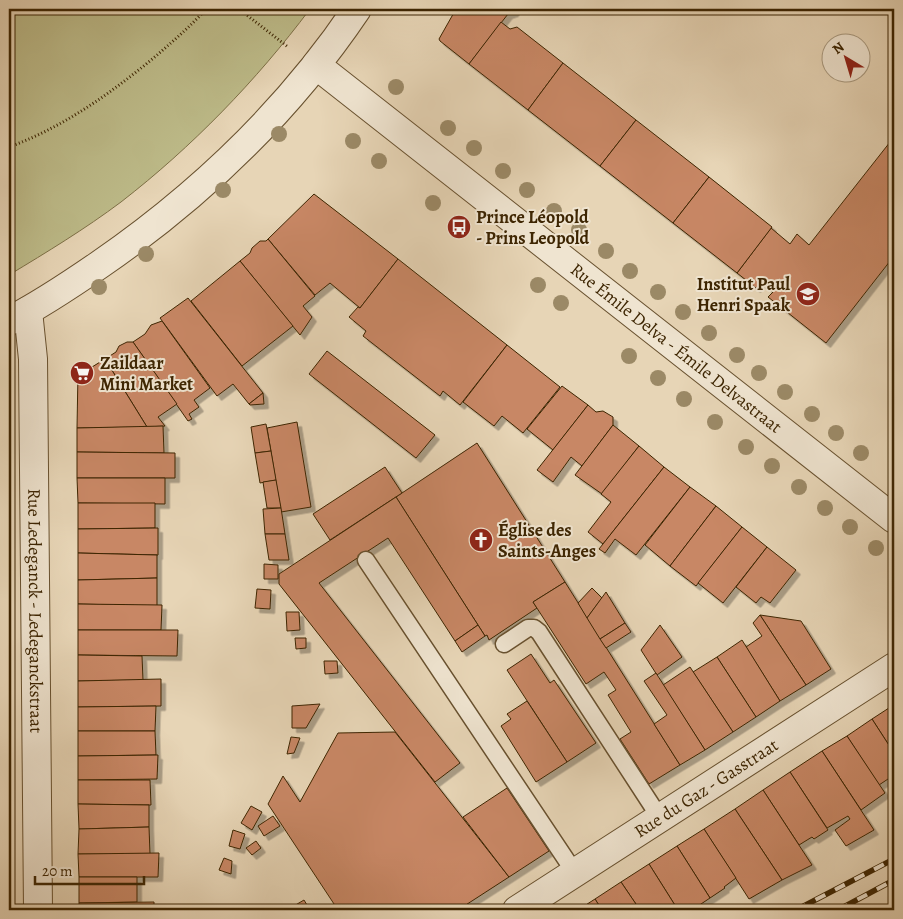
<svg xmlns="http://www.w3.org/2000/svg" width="903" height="919" viewBox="0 0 903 919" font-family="Alegreya,serif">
	<defs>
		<filter id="shadow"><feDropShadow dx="4.5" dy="4.5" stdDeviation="0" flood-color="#0004"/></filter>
	</defs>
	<rect width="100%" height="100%" fill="#e7d5b6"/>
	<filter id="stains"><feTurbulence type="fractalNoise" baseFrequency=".004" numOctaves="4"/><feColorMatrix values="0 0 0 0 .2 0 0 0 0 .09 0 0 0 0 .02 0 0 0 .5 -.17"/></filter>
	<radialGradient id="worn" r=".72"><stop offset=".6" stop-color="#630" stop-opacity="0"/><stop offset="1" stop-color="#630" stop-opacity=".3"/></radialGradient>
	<path fill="#bdbb89" stroke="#7d7046" d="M9 9H310C256 81 192 147 121 202 85 229 47 252 9 275Z"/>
	<g fill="#c88765" stroke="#3d2502" filter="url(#shadow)">
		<polygon points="456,9 515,9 514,12 508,14 469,64 440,41 439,39"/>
		<polygon points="501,22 510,29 517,27 563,63 528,110 469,64"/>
		<polygon points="563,63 636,120 600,166 528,110"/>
		<polygon points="636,120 709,177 673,223 600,166"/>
		<polygon points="894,137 894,256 826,343 768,297 773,292 761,283 756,288 737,273 771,228 790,244 797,234 809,245"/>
		<polygon points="709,177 772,227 737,273 673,223"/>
		<polygon points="314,194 398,259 360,308 330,283 315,295 268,239"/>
		<polygon points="268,239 315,296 303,306 312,317 300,335 240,261 250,253 252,248 260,241 266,241"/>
		<polygon points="398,259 507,345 460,405 443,391 440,396 363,336 366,331 349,317 358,307 360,308"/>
		<polygon points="240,261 293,326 242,366 191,301"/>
		<polygon points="188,298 263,393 249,404 233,384 217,396 160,318"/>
		<polygon points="162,321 210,388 194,400 199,407 189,414 192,419 188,421 133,342 145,334 151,325"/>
		<polygon points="127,342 133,342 177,404 158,417 165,426 147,427 105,359 116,352 119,346"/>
		<polygon points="507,345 560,387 523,433 502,416 494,426 463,402"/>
		<polygon points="327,351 435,435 416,458 309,374"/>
		<polygon points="105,359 147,427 77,428 78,372 84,366 89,366 92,367"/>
		<polygon points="562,386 588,405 553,450 527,429"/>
		<polygon points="263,393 264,404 250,405 249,404"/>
		<polygon points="588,405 596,412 603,411 613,417 613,425 582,466 571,457 553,482 537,470"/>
		<polygon points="297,422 311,507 281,512 267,428"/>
		<polygon points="266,424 271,451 255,453 251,427"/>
		<polygon points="613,425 639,446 602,494 575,475"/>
		<polygon points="163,426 164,453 77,452 77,428"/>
		<polygon points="477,443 565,582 533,602 537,608 489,640 487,635 485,636 396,497"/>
		<polygon points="639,446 664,467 603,544 588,532 611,502 601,494"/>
		<polygon points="271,451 276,480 260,483 255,453"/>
		<polygon points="77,452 175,453 175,478 77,478"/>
		<polygon points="385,467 402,493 330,540 313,514"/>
		<polygon points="664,467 690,487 636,555 615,539 605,553 599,549"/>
		<polygon points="77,478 165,478 165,504 78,503"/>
		<polygon points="276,480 281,508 267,508 263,482"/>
		<polygon points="690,487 716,506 670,566 645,545"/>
		<polygon points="396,497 478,625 455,641 388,538 319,583 460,763 435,782 279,584 279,574"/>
		<polygon points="78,503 155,503 155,528 78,529"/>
		<polygon points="716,506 742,527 696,586 670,566"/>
		<polygon points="281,508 285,534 265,534 263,509"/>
		<polygon points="742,527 767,547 723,603 698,583"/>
		<polygon points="158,528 158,555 78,553 78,529"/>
		<polygon points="265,534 285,534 289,560 269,560"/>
		<polygon points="767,547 796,570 770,603 761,597 756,603 736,587"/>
		<polygon points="78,553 157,555 157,578 78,580"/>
		<polygon points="264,564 278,565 278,579 264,579"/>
		<polygon points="157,578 157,606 78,604 78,580"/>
		<polygon points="565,582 680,765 649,784 620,739 631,732 608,695 616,690 604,672 586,684 533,602"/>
		<polygon points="592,588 602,598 587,618 578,603"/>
		<polygon points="257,589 271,590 270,609 255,608"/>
		<polygon points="606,592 625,623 600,639 587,618"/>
		<polygon points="78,604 162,605 161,630 78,630"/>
		<polygon points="286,612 299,612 300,630 287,631"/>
		<polygon points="760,615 801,621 831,669 806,685"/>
		<polygon points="760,615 806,685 780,701 746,647 762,636 753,623"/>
		<polygon points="625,623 631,632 606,648 600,639"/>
		<polygon points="478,625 485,636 462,652 455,641"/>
		<polygon points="660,625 682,657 657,675 641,650"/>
		<polygon points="78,630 178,630 177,656 78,655"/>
		<polygon points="295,638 306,638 306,648 296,649"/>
		<polygon points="742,640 780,701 756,717 717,657"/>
		<polygon points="531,654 550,683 554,680 596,743 567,762 507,670"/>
		<polygon points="78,655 142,656 143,680 78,681"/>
		<polygon points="717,657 756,717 733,732 693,672"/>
		<polygon points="324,661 337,661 338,673 325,674"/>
		<polygon points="690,667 733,732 705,750 663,685"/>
		<polygon points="656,673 705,750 680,765 654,724 667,715 644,681"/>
		<polygon points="161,679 161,706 78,707 78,681"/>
		<polygon points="527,701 567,762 536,782 501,726 511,719 507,714"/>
		<polygon points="320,704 306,728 292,728 292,706"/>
		<polygon points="156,706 155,731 78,731 78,707"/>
		<polygon points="892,706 894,710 894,753 872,719"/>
		<polygon points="872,719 894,753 894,775 879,785 847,736"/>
		<polygon points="78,731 155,731 156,755 78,756"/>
		<polygon points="395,732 509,877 458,910 338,910 268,804 283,776 300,802 338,733"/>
		<polygon points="847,736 885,793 861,810 822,751"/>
		<polygon points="291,737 300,738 294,753 287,754"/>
		<polygon points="822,751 874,830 846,846 835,830 850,819 848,816 827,828 790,772"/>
		<polygon points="158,755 157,779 78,780 78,756"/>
		<polygon points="790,772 828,830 814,839 812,837 799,845 763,790"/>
		<polygon points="78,780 150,780 151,805 78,804"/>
		<polygon points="507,788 549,851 509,877 463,817"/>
		<polygon points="763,790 812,865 782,880 735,809"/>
		<polygon points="78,804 149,805 149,827 79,829"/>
		<polygon points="251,806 262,812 252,830 241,823"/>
		<polygon points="735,809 782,880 749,899 704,829"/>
		<polygon points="273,816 280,826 264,836 258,826"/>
		<polygon points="149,827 150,854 78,854 79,829"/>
		<polygon points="704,829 736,878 724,887 725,888 710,898 677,846"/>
		<polygon points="233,830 245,834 240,849 229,846"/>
		<polygon points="256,841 261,848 252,855 246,848"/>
		<polygon points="677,846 710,898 695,908 693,906 686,910 678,910 649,864"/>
		<polygon points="159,853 158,877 79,877 78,854"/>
		<polygon points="224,858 232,861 231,874 219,870"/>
		<polygon points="649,864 678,910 640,910 621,882"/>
		<polygon points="79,877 137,877 137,902 79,903"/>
		<polygon points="621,882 640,910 602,910 595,899"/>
		<polygon points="595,899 602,910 578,910"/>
		<polygon points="304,900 310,910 287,910"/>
		<polygon points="154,902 154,910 79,910 79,903"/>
	</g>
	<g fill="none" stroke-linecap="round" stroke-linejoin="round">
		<g stroke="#68512f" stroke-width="19">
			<g id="service">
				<polyline points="366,560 575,873"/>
				<polyline points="504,644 528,628 534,628 539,632 660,818"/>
			</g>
		</g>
		<g stroke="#68512f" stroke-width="30">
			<g id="minor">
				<path id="s1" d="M316 65 894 519"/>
				<path id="s2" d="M28 311 33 359 38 910"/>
				<path d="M9 321C40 305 70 285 99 265 199 196 289 110 357 9"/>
				<path id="s3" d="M517 910 894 667"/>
			</g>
		</g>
		<g stroke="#3d2502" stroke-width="3" stroke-dasharray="1 2.5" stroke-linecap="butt">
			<polyline points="239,9 288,47"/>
			<path d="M9 147C64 127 111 93 156 56 173 41 191 26 206 9"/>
		</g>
		<use href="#service" stroke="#efe4d0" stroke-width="16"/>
		<use href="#minor" stroke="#efe4d0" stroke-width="28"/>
		<g stroke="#3d2502" stroke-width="5.5">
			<g id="rail">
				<polyline points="796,910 894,859"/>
				<polyline points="838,910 894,880"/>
			</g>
		</g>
		<use href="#rail" stroke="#efe4d0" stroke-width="4" stroke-dasharray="11" stroke-linecap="butt"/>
	</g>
	<g fill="#9b8966">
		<circle cx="396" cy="87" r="8"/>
		<circle cx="448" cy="128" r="8"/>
		<circle cx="279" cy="134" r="8"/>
		<circle cx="353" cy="141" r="8"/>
		<circle cx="474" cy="148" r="8"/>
		<circle cx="379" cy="161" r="8"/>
		<circle cx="503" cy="171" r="8"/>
		<circle cx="223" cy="190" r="8"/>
		<circle cx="527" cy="190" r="8"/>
		<circle cx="433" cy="203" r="8"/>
		<circle cx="554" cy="211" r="8"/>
		<circle cx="458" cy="223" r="8"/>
		<circle cx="579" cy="230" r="8"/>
		<circle cx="606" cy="251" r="8"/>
		<circle cx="146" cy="254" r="8"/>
		<circle cx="630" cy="271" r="8"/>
		<circle cx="538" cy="285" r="8"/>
		<circle cx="99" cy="287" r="8"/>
		<circle cx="658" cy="292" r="8"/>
		<circle cx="561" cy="303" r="8"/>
		<circle cx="683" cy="312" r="8"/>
		<circle cx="709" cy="333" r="8"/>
		<circle cx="737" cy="355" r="8"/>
		<circle cx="629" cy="356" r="8"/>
		<circle cx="759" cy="373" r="8"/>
		<circle cx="658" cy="378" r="8"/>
		<circle cx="785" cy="392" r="8"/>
		<circle cx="684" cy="399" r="8"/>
		<circle cx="812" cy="414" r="8"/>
		<circle cx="715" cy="422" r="8"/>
		<circle cx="836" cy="433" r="8"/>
		<circle cx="746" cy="447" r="8"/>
		<circle cx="861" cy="453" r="8"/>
		<circle cx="772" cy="466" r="8"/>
		<circle cx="799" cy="487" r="8"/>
		<circle cx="825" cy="508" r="8"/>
		<circle cx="850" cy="527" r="8"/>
		<circle cx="876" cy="548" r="8"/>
	</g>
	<defs>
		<g id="bus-disc" transform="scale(1.25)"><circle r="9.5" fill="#8f2418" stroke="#efe4d0"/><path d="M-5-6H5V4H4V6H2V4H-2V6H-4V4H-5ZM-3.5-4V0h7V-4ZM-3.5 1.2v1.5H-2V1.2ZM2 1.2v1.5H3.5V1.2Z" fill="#fff"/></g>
		<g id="school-disc" transform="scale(1.25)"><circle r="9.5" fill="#8f2418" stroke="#efe4d0"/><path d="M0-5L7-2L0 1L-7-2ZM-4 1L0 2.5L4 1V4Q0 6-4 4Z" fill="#fff"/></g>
		<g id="supermarket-disc" transform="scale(1.25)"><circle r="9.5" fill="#8f2418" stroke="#efe4d0"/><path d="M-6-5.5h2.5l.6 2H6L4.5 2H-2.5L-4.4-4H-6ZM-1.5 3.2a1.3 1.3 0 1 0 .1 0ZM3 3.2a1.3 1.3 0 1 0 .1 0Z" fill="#fff"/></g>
		<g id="church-disc" transform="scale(1.25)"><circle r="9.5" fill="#8f2418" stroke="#efe4d0"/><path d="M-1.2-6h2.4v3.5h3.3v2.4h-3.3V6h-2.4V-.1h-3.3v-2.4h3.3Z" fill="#fff"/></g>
	</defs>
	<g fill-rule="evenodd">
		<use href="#bus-disc" x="459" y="227"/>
		<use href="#school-disc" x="808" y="294"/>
		<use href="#supermarket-disc" x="82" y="373"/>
		<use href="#church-disc" x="481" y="540"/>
	</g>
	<g text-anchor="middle" stroke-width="4" stroke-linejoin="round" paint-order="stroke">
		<g font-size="18" font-weight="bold" fill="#3d2502" stroke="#efe4d0" text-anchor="start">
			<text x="476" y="223">Prince Léopold<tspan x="476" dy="21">- Prins Leopold</tspan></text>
			<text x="790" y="290" text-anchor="end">Institut Paul<tspan x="790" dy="21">Henri Spaak</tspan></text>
			<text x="100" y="369">Zaildaar<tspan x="100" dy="21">Mini Market</tspan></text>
			<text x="498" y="536">Église des<tspan x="498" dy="21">Saints-Anges</tspan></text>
		</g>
		<g font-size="18" fill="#3d2502" stroke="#efe4d0">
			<text dy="6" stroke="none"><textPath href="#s1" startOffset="458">Rue Émile Delva - Émile Delvastraat</textPath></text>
			<text dy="6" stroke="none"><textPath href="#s2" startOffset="300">Rue Ledeganck - Ledeganckstraat</textPath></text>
			<text dy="6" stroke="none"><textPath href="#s3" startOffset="225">Rue du Gaz - Gasstraat</textPath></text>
		</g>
	</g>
	<rect width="903" height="919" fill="none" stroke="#e7d5b6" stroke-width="30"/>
	<rect x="10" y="10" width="883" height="899" fill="none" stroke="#3d2502" stroke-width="2.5"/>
	<rect x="15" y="15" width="873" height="889" fill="none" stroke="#3d2502"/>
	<g transform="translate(846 58) rotate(322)"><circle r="24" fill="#efe4d0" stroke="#a8987e"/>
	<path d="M0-4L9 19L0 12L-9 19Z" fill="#8f2418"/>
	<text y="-8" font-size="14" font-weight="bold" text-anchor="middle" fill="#3d2502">N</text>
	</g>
	<path d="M35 876v8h109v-8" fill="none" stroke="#3d2502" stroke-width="2.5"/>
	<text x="42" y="876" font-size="15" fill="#3d2502" stroke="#efe4d0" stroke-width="4" paint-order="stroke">20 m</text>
	<rect width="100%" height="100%" filter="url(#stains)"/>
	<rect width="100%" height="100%" fill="url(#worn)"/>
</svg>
